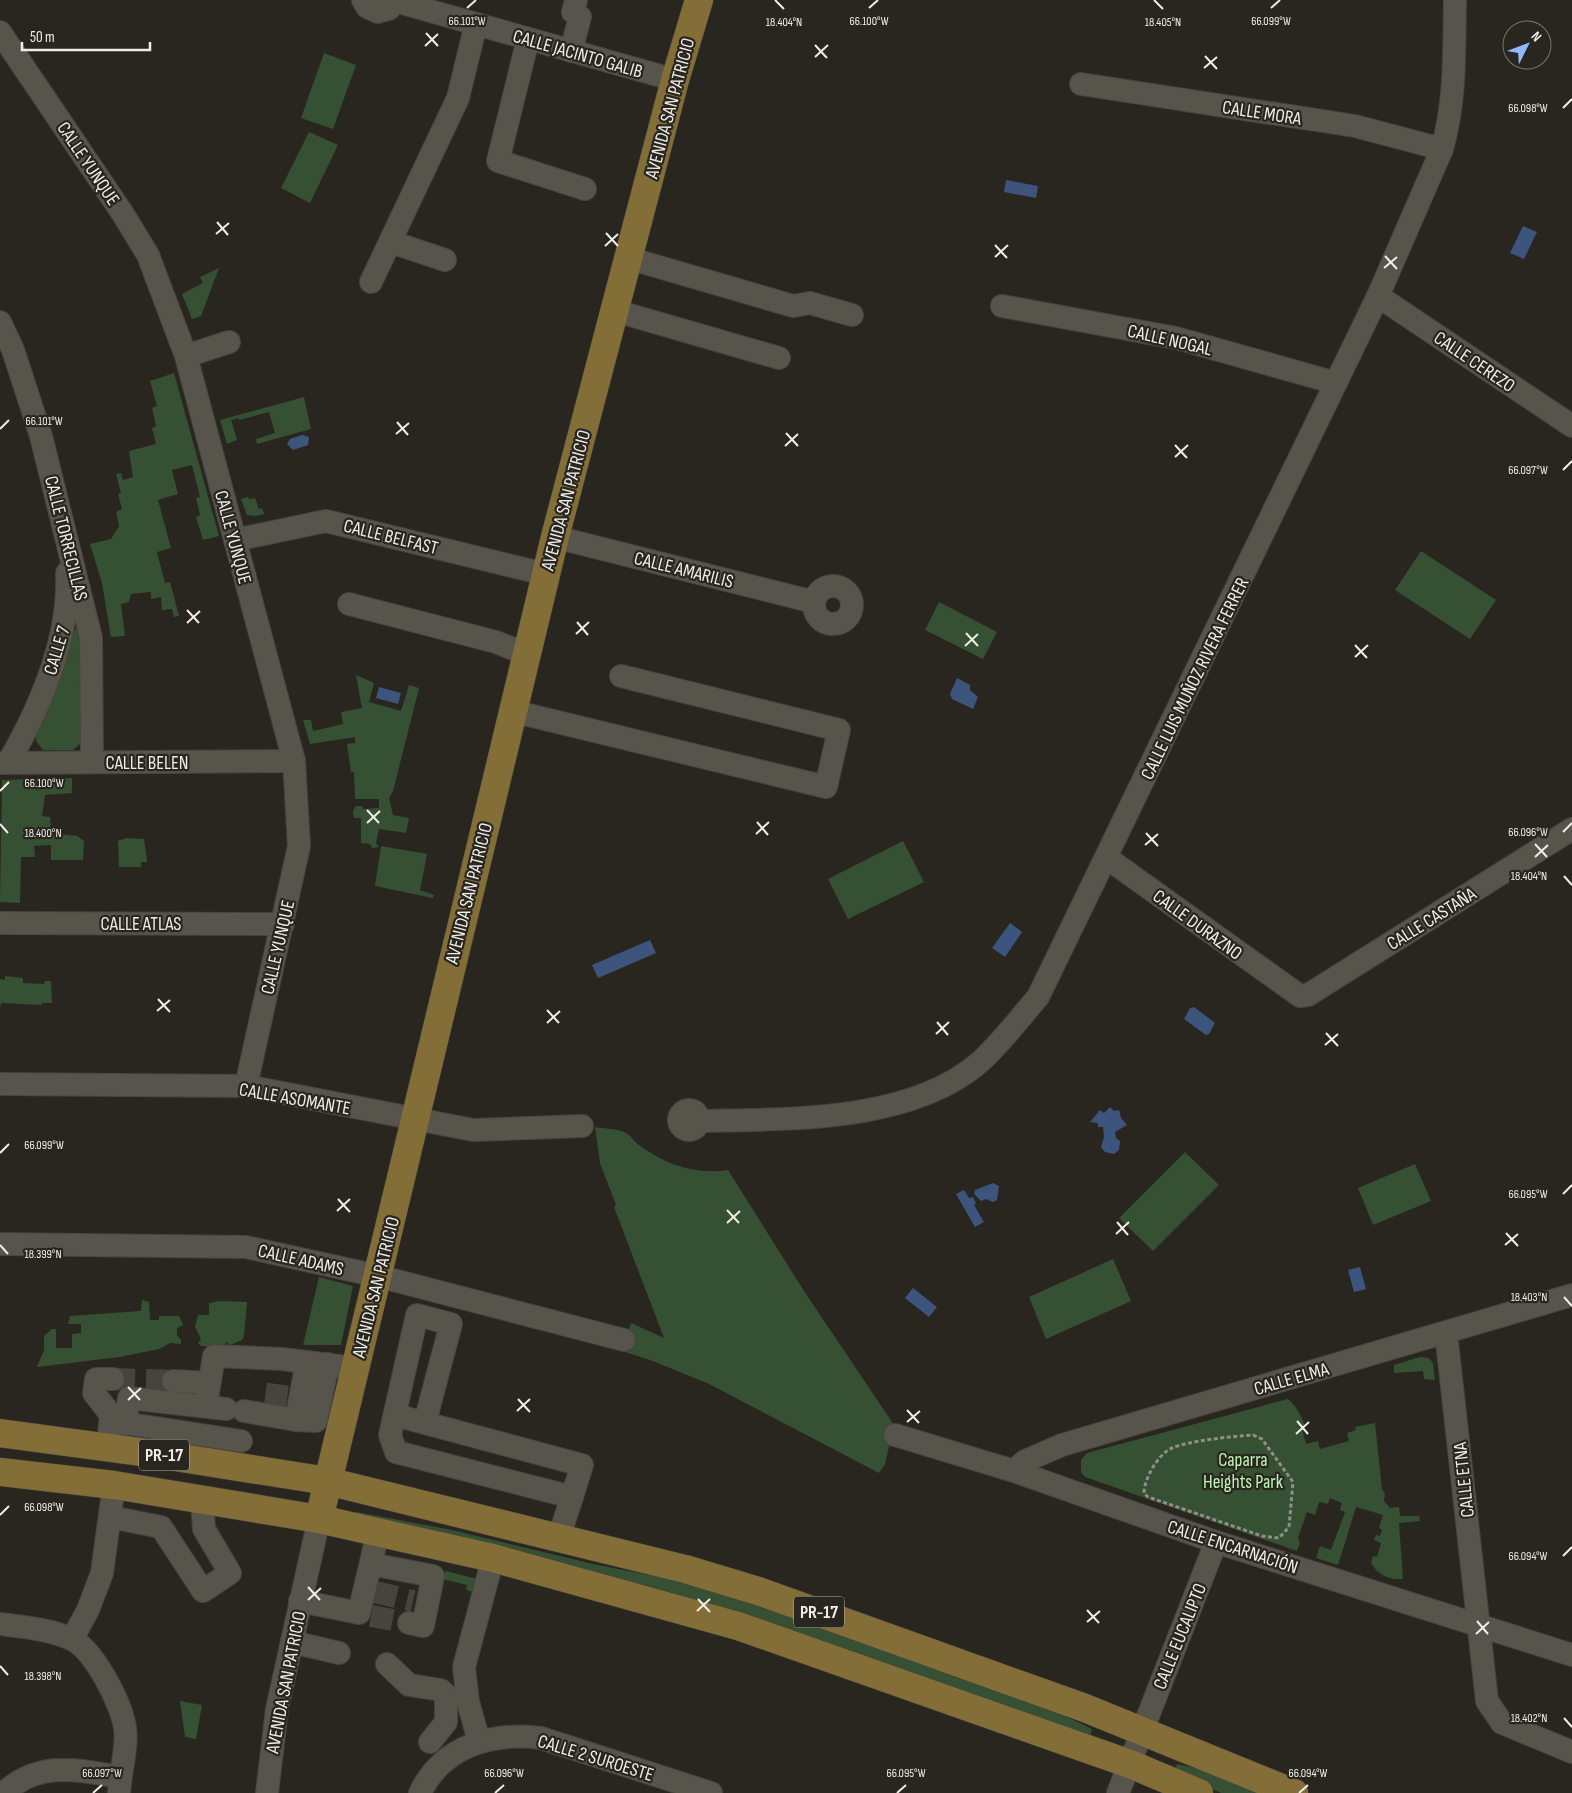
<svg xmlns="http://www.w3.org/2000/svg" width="1572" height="1793" viewBox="0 0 1572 1793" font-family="'Sofia Sans Condensed',sans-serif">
	<rect width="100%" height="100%" fill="#29261f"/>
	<g fill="#365033">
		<polygon points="324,53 356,65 333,129 301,118"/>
		<polygon points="309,132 338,145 310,203 281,188"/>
		<polygon points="219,268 201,316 192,319 182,294 203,283 200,277"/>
		<polygon points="174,373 219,536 203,540 196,517 200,515 196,498 200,497 192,465 172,470 178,494 158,500 171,548 157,552 165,583 170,582 179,616 174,617 172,609 162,610 161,597 151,599 151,592 131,594 129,602 121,604 125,636 111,637 102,583 90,544 111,539 119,526 116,512 122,509 118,494 121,493 116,474 121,473 123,480 133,477 129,451 156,444 152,428 156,426 152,408 157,406 150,381"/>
		<polygon points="304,397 311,429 257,444 256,439 275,433 269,412 239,420 238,418 231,420 237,440 227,444 220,420"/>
		<polygon points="248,497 249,499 255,498 259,509 262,508 264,514 255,516 247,515 241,499"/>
		<polygon points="1421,551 1496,600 1470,639 1395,590"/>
		<polygon points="939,602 997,632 983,659 925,630"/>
		<polygon points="75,629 80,630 82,742 73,750 43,750 36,741 36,732"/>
		<polygon points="356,675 374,683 369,702 401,711 409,685 419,688 393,791 389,798 393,815 409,818 406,833 379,829 376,843 379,847 372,848 370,844 361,843 361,818 354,818 353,811 356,806 362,806 363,809 379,808 379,799 355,799 354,772 351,772 347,744 355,743 355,737 310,744 303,720 311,720 313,731 343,724 341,712 362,708"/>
		<polygon points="72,778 72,793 45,795 42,816 50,817 51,833 77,836 84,841 83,860 51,860 51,845 34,846 35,857 21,857 20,903 0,902 2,780"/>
		<polygon points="126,838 144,839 147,860 147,862 141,862 141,867 119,867 118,841"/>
		<polygon points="903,841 924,882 848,919 828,879"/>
		<polygon points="381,846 427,854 420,890 434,895 433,898 375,886"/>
		<polygon points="5,976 23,978 23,983 44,984 45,981 51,981 52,1003 42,1003 41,1005 1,1003 0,1009 0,979 5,980"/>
		<path d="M595 1127C603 1129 618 1128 626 1133 631 1136 635 1142 640 1146 667 1165 695 1175 728 1170L804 1291 894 1425 885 1464 879 1473 709 1384 653 1361 622 1351 631 1323 664 1338 614 1207 616 1205 600 1163Z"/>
		<polygon points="1185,1152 1219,1185 1153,1251 1119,1218"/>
		<polygon points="1415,1164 1431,1201 1373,1225 1358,1188"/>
		<polygon points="1113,1259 1131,1301 1046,1339 1029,1297"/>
		<polygon points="319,1277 353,1286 341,1345 303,1345"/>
		<polygon points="142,1300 149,1302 150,1320 159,1320 159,1316 179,1316 183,1325 177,1328 177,1335 181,1340 181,1344 170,1343 159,1349 120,1357 37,1367 44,1350 44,1336 52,1329 56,1329 56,1348 72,1348 72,1334 81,1333 81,1324 68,1324 70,1316 141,1311"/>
		<polygon points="220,1301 247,1302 244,1336 242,1340 230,1345 227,1342 223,1347 201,1346 198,1343 201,1339 195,1327 198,1315 209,1315 209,1303"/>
		<polygon points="1420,1357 1429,1358 1433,1363 1435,1380 1424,1379 1423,1371 1394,1373 1394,1365"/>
		<path d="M1288 1399C1297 1407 1302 1416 1305 1427L1302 1429 1306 1444 1318 1441 1320 1449 1349 1441 1347 1433 1356 1430 1355 1427 1375 1423 1382 1489 1385 1494 1384 1501 1390 1508 1399 1507 1400 1516H1419L1420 1521 1399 1523 1403 1579C1389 1580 1378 1575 1371 1563L1373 1556 1377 1557 1381 1543 1374 1540 1376 1535 1380 1536 1382 1530 1379 1528 1383 1515 1356 1507 1338 1565 1316 1558 1320 1546 1331 1550 1345 1512 1340 1510 1342 1503 1330 1498 1328 1504 1319 1502 1315 1515 1307 1512 1298 1538 1300 1543 1297 1551 1085 1477 1081 1472V1460L1087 1453Z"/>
		<polygon points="357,1512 452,1530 593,1564 670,1579 771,1610 1051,1709 1092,1729 1090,1737 356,1514"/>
		<polygon points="446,1571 477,1579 473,1592 466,1590 467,1585 442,1579"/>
		<polygon points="180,1701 202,1705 196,1739 185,1737"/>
		<polygon points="1177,1764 1203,1770 1258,1793 1221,1793 1173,1771"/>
	</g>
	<g fill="#3d547d">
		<polygon points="1006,180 1038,186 1036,198 1004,192"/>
		<polygon points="1523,226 1537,232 1524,259 1510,253"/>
		<polygon points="302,435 309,437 308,445 293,450 287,444 290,439"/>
		<polygon points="957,678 970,685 970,690 978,697 973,709 952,699 950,694"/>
		<polygon points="379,687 401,693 398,704 376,698"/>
		<polygon points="1010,923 1022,932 1005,957 992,948"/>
		<polygon points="650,940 656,953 598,978 592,965"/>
		<polygon points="1194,1007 1215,1023 1209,1034 1206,1035 1184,1019 1190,1008"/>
		<polygon points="1110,1107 1114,1111 1119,1110 1121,1118 1127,1125 1115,1132 1116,1138 1120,1141 1119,1150 1114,1154 1105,1152 1101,1147 1104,1137 1103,1127 1098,1127 1098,1123 1090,1122 1100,1110 1104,1113"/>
		<polygon points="993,1183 999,1186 997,1200 993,1202 986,1199 981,1201 974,1194 975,1190"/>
		<polygon points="964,1190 969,1198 973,1197 976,1203 974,1205 984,1222 975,1227 956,1194"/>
		<polygon points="1360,1267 1366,1289 1354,1292 1348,1270"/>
		<polygon points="913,1288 937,1307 929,1317 905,1298"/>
	</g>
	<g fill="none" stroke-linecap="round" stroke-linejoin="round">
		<g stroke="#47443d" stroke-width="22" stroke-dasharray="22 11" stroke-linecap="butt">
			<polyline points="113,1379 173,1381"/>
			<polyline points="275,1406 279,1376"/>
			<polyline points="375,1592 413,1601"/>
			<polyline points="371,1616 409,1623"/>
		</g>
		<g stroke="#47443f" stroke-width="24">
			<g id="minor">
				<polyline points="363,0 367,7 378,12 389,9 395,0"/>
				<polyline points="395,1 675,80"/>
				<polyline points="0,32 123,214 148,255 186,356 294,761 299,846 246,1086"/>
				<polyline points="528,39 498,161 585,189"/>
				<polyline points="571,51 580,17 573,12 576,0"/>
				<polyline points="1081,84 1355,126 1442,149"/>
				<polyline points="391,242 445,260"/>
				<polyline points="628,258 793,306 810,303 852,315"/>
				<polyline points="371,282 458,98 476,24"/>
				<polyline points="1378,296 1572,426"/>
				<polyline points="1002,306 1176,338 1336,383"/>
				<polyline points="616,311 779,358"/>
				<polyline points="0,322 13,350 41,436 91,638 92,762"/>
				<polyline points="186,356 229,342"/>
				<polyline points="555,537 814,602"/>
				<polyline points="235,540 326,521 545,574"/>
				<circle cx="833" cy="605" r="19"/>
				<polyline points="349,604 496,642 526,654"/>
				<polyline points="512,711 826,787 839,730 621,676"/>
				<polyline points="0,763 294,761"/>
				<path d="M8 763C41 706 70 639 67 573"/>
				<polyline points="1107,858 1300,996 1308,995 1572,829"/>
				<polyline points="0,923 283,924"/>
				<polyline points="0,1084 246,1086 473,1130 582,1126"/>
				<circle cx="689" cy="1120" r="10"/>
				<path d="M699 1121C786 1119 910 1123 980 1062 1001 1043 1019 1019 1038 997L1378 296 1442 149C1456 100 1454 50 1455 0"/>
				<polyline points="0,1244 246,1247 378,1276 624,1340"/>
				<polyline points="1446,1333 1487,1701 1502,1723 1572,1752"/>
				<polyline points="173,1381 208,1383"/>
				<polyline points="206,1405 214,1356 282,1359 355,1368"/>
				<polyline points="244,1411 296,1420 316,1421 328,1364"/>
				<polyline points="395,1415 582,1465 572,1497 396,1452 390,1435 417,1315 451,1324 425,1422"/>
				<polyline points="296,1420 307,1362"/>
				<polyline points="111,1421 241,1441"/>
				<polyline points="125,1424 129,1398 226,1409"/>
				<polyline points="109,1434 111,1415 94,1393 96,1379 113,1379"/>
				<polyline points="895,1435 1014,1471 1216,1542 1572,1655"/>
				<polyline points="1014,1471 1025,1461 1062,1445 1572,1295"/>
				<polyline points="110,1517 161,1527 203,1591 230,1573 204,1529 202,1500"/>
				<polyline points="559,1537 572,1497"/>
				<polyline points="371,1564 433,1576 423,1626 409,1623"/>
				<polyline points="300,1601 359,1613 378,1532"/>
				<path d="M0 1624C23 1627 50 1629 71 1639 94 1649 122 1705 125 1728 128 1744 120 1775 119 1793"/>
				<polyline points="72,1639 88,1610 102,1573 114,1485"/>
				<polyline points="292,1642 339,1653"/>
				<polyline points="387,1664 409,1685 441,1690 446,1695 446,1722 430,1742"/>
				<polyline points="479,1741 468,1702 464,1667 493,1558"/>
				<path d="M4 1793C39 1760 78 1770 120 1777"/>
				<polyline points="267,1793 277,1709 319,1519"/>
				<path d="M420 1793C443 1745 493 1732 541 1738L711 1793"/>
				<polyline points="1118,1793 1216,1542"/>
			</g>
		</g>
		<g stroke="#47443f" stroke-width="29">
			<g id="major">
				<polyline points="0,1433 163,1455 327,1481 685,1569 758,1591 1085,1708 1294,1793"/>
				<polyline points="0,1472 114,1485 319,1519 493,1558 738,1626 1130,1764 1199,1793"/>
				<polyline points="319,1519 555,537 675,80 699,0"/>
			</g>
		</g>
		<path stroke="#908e88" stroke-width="3" stroke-dasharray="4 2.5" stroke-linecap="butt" d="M1253 1435 1262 1439 1293 1482 1289 1527 1279 1538 1262 1536 1148 1497 1144 1493C1144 1479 1158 1454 1172 1448 1187 1441 1235 1436 1253 1435Z"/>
		<use href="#minor" stroke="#57544b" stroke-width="22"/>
		<use href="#major" stroke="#836e38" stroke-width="28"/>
	</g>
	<path fill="none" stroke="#efede8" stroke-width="2" d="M775 0 784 9M1154 0 1163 9M467 8 476 0M869 8 878 0M1271 8 1280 0M426 33 438 46M815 45 827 58M425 46 438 34M1205 56 1217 69M815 57 828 45M1204 68 1217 57M1563 108 1572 99M217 222 228 235M606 233 618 246M216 234 229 223M995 245 1007 258M605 246 618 234M1385 256 1397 269M995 257 1008 245M1384 268 1397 257M397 422 408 435M0 429 9 420M786 433 798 446M396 434 409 423M1175 445 1187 458M785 446 798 434M1175 457 1188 445M1563 470 1572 461M187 610 199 623M577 622 588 635M187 623 200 611M966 633 978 646M576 634 589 622M1355 645 1367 658M965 646 978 634M1355 657 1368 645M0 791 9 782M367 810 379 823M757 822 768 835M367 823 380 811M0 824 8 833M1563 832 1572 823M1146 833 1158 846M756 834 769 822M1535 844 1547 857M1145 845 1158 834M1535 857 1548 845M1564 876 1572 885M158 999 170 1012M547 1010 559 1023M157 1011 170 1000M937 1022 948 1035M547 1023 560 1011M1326 1033 1338 1046M936 1034 949 1022M1325 1045 1338 1034M0 1153 9 1144M1563 1194 1572 1185M338 1199 350 1212M727 1210 739 1223M337 1211 350 1199M1117 1222 1128 1235M727 1223 740 1211M1506 1233 1518 1246M1116 1234 1129 1222M0 1245 8 1254M1505 1245 1518 1234M1564 1297 1572 1306M128 1387 140 1400M518 1399 530 1412M128 1400 141 1388M907 1410 919 1423M517 1411 530 1399M1297 1421 1308 1434M907 1422 920 1411M1296 1434 1309 1422M0 1515 9 1506M1563 1556 1572 1547M308 1587 320 1600M698 1599 710 1612M308 1600 321 1588M1087 1610 1099 1623M697 1611 710 1599M1477 1621 1488 1634M1087 1622 1100 1611M1476 1634 1489 1622M0 1666 8 1675M1564 1718 1572 1727M93 1793 102 1785M495 1793 504 1785M897 1793 906 1785M1299 1793 1308 1785"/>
	<g text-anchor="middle" stroke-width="4.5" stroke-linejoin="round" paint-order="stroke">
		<g fill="#29261f" stroke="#b4b1ac" stroke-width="1">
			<rect x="139" y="1439.5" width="50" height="31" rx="4"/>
			<rect x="794" y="1596.5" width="50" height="31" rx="4"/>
		</g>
		<g font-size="18" font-weight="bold" fill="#efede8">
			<text x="164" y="1461">PR-17</text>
			<text x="819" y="1618">PR-17</text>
		</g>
		<g font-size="19" fill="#efede8" stroke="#29261f">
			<text transform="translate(578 53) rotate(16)" y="7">CALLE JACINTO GALIB</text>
			<text transform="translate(669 108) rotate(-75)" y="7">AVENIDA SAN PATRICIO</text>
			<text transform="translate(1262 112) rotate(9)" y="7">CALLE MORA</text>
			<text transform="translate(89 163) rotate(56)" y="7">CALLE YUNQUE</text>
			<text transform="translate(1170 339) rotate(13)" y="7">CALLE NOGAL</text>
			<text transform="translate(1475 361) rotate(34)" y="7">CALLE CEREZO</text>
			<text transform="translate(565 500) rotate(-75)" y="7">AVENIDA SAN PATRICIO</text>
			<text transform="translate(391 536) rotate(14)" y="7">CALLE BELFAST</text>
			<text transform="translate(234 537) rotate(75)" y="7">CALLE YUNQUE</text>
			<text transform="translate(67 538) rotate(76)" y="7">CALLE TORRECILLAS</text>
			<text transform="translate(684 569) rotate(14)" y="7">CALLE AMARILIS</text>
			<text transform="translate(56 650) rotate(-73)" y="7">CALLE 7</text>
			<text transform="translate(1194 678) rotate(-64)" y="7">CALLE LUIS MUÑOZ RIVERA FERRER</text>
			<text x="147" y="769">CALLE BELEN</text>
			<text transform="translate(468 893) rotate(-76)" y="7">AVENIDA SAN PATRICIO</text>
			<text transform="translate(1431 918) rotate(-32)" y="7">CALLE CASTAÑA</text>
			<text x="141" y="930">CALLE ATLAS</text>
			<text transform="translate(1198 924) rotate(36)" y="7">CALLE DURAZNO</text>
			<text transform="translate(277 947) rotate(-77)" y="7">CALLE YUNQUE</text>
			<text transform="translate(295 1098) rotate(10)" y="7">CALLE ASOMANTE</text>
			<text transform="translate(301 1259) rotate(13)" y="7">CALLE ADAMS</text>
			<text transform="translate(375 1287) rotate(-76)" y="7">AVENIDA SAN PATRICIO</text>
			<text transform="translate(1291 1378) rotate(-16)" y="7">CALLE ELMA</text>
			<text transform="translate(1463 1480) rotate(-96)" y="7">CALLE ETNA</text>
			<text transform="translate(1233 1546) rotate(18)" y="7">CALLE ENCARNACIÓN</text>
			<text transform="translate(1179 1636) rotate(-68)" y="7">CALLE EUCALIPTO</text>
			<text transform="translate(285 1682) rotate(-79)" y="7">AVENIDA SAN PATRICIO</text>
			<text transform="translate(596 1757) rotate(17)" y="7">CALLE 2 SUROESTE</text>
		</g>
		<g font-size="19" fill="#bcf5b5" stroke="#29261f">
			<text x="1243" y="1466">Caparra<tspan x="1243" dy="22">Heights Park</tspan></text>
		</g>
	</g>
	<g font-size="12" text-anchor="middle" fill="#efede8" stroke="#29261f" stroke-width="4.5" stroke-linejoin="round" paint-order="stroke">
		<text x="1271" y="25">66.099°W</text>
		<text x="467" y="25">66.101°W</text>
		<text x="869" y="25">66.100°W</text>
		<text x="1163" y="26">18.405°N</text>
		<text x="784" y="26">18.404°N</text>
		<text x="1528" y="112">66.098°W</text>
		<text x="44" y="425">66.101°W</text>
		<text x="1528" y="474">66.097°W</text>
		<text x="44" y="787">66.100°W</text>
		<text x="1528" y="836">66.096°W</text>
		<text x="43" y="837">18.400°N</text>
		<text x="1529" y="880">18.404°N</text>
		<text x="44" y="1149">66.099°W</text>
		<text x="1528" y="1198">66.095°W</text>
		<text x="43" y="1258">18.399°N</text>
		<text x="1529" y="1301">18.403°N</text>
		<text x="44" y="1511">66.098°W</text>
		<text x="1528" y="1560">66.094°W</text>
		<text x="43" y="1680">18.398°N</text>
		<text x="1529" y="1722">18.402°N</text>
		<text x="102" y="1777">66.097°W</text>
		<text x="504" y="1777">66.096°W</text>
		<text x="906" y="1777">66.095°W</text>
		<text x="1308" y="1777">66.094°W</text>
	</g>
	<g transform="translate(1527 45) rotate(48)"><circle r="24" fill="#29261f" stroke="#78766f"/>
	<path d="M0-4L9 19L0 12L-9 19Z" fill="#8fb8fd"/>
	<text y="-8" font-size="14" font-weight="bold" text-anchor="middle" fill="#efede8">N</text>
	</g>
	<path d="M22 42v8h128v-8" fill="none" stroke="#efede8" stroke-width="2.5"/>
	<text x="30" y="42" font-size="15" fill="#efede8" stroke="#29261f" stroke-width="4" paint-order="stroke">50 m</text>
</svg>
